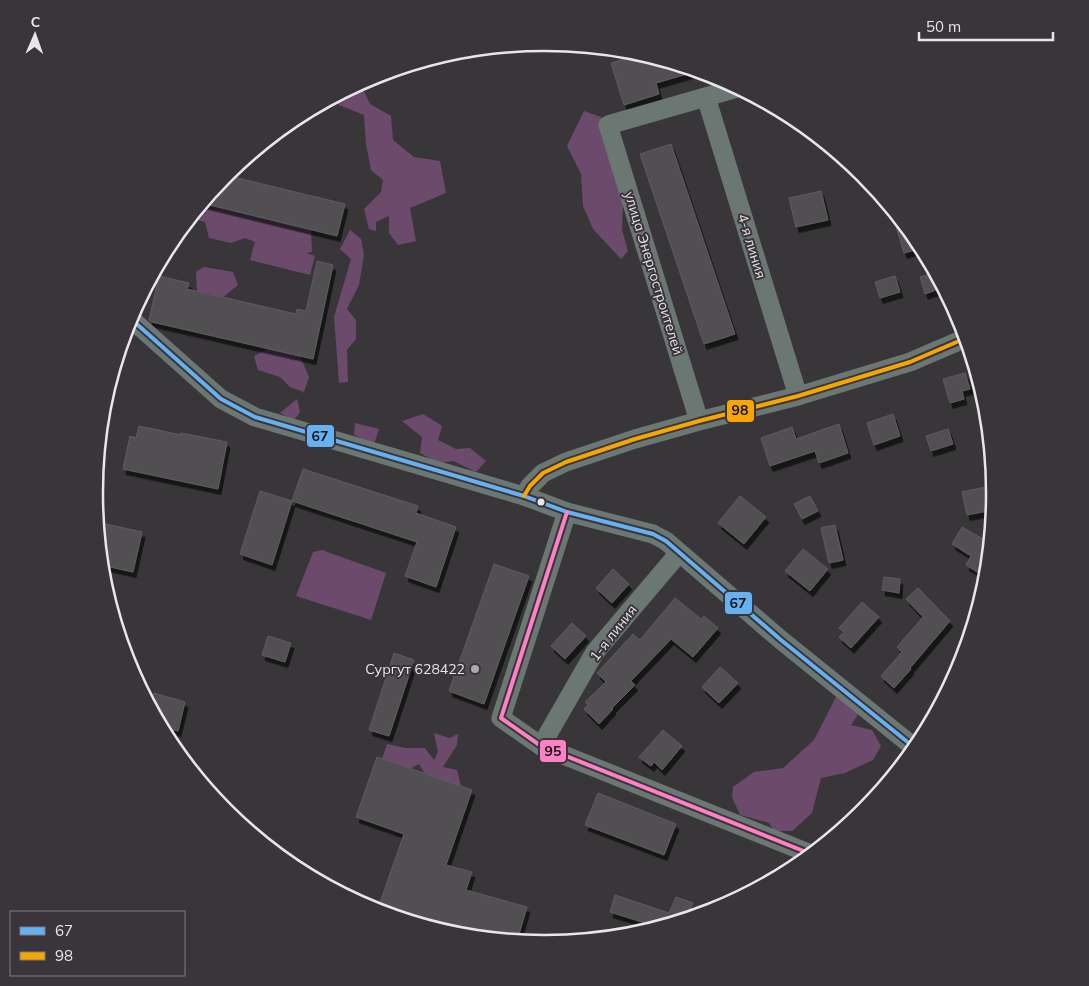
<svg xmlns="http://www.w3.org/2000/svg" width="1089" height="986" viewBox="0 0 1089 986" font-family="Mulish,sans-serif">
	<defs>
		<filter id="shadow"><feDropShadow dx="3" dy="5.5" stdDeviation="0" flood-color="#0009"/></filter>
	</defs>
	<rect width="100%" height="100%" fill="#393639"/>
	<g fill="#6c4a6c">
		<polygon points="359,84 361,85 370,104 391,116 393,140 414,157 440,161 446,193 410,208 416,241 398,245 389,233 389,216 376,222 376,231 369,229 364,209 381,192 383,180 371,170 366,144 364,115 339,105 333,98"/>
		<polygon points="584,111 601,117 612,150 623,202 622,230 628,251 621,259 593,229 583,206 581,174 567,146"/>
		<polygon points="202,203 311,230 312,252 306,253 315,256 310,275 250,260 255,242 245,238 231,243 209,238 205,222 190,218"/>
		<polygon points="350,230 361,239 364,255 359,285 347,309 356,320 356,339 347,350 348,382 339,383 334,317 351,259 340,249"/>
		<polygon points="204,267 233,272 238,285 223,297 197,291 196,272"/>
		<polygon points="268,349 300,356 309,377 304,392 290,387 280,377 258,370 254,356"/>
		<polygon points="297,399 300,412 294,420 280,413"/>
		<polygon points="423,414 442,426 438,440 456,449 470,448 486,461 476,472 453,461 438,463 420,453 422,437 402,421"/>
		<polygon points="355,423 379,429 374,444 354,435"/>
		<polygon points="322,550 386,573 371,620 296,596 313,552"/>
		<polygon points="837,695 859,713 851,725 872,730 881,746 873,760 845,773 821,778 812,813 792,831 774,831 769,823 740,815 732,797 733,787 754,772 783,768 814,740"/>
		<polygon points="434,733 449,738 458,734 457,745 443,767 457,770 461,786 425,774 419,764 410,769 382,759 387,744 406,748 425,748 434,760 438,752"/>
	</g>
	<g fill="#514f51" stroke="#5e5c5e" filter="url(#shadow)">
		<polygon points="642,54 683,66 697,71 656,83 659,94 624,105 611,63"/>
		<polygon points="671,144 735,334 704,344 640,154"/>
		<polygon points="225,175 345,204 337,236 202,203"/>
		<polygon points="821,191 828,220 796,227 789,198"/>
		<polygon points="891,209 919,243 922,248 904,253"/>
		<polygon points="317,261 333,265 313,359 152,322 149,320 159,276 189,283 187,289 296,314 297,309 306,311"/>
		<polygon points="934,273 939,289 925,294 920,277"/>
		<polygon points="895,276 900,292 880,298 875,282"/>
		<polygon points="965,373 970,389 962,391 964,399 950,403 943,379"/>
		<polygon points="893,414 900,436 874,445 867,423"/>
		<polygon points="839,424 848,453 819,463 815,451 770,466 761,438 792,427 796,439"/>
		<polygon points="139,426 181,435 181,433 227,442 218,489 123,469 130,436 136,438"/>
		<polygon points="948,429 953,444 931,451 926,436"/>
		<polygon points="303,469 418,506 416,513 456,527 436,587 405,576 417,542 292,501"/>
		<polygon points="991,486 994,501 993,510 967,515 962,492"/>
		<polygon points="260,491 292,501 272,565 240,554"/>
		<polygon points="740,496 766,517 744,544 718,523"/>
		<polygon points="810,496 818,511 802,519 794,504"/>
		<polygon points="97,522 142,532 133,572 101,565"/>
		<polygon points="835,525 843,560 829,563 821,528"/>
		<polygon points="962,527 990,543 987,578 966,565 971,556 952,544"/>
		<polygon points="803,549 828,569 810,591 785,571"/>
		<polygon points="494,564 529,576 484,704 449,691"/>
		<polygon points="613,569 629,584 612,603 596,588"/>
		<polygon points="884,577 900,579 899,593 882,590"/>
		<polygon points="918,588 950,621 910,668 911,669 894,688 881,676 902,652 897,647 923,617 906,599"/>
		<polygon points="675,598 701,619 704,616 718,628 693,657 671,639 631,681 635,685 612,708 613,709 599,724 584,709 588,705 585,702 606,682 597,673 633,634 640,640"/>
		<polygon points="862,602 879,617 851,648 839,637 844,632 839,628"/>
		<polygon points="572,623 586,636 565,659 551,646"/>
		<polygon points="268,636 291,643 285,662 262,655"/>
		<polygon points="394,653 414,660 389,736 369,730"/>
		<polygon points="720,667 738,683 719,703 702,687"/>
		<polygon points="154,693 185,702 178,731 161,727 150,707"/>
		<polygon points="663,730 682,746 662,770 654,762 651,766 639,757"/>
		<polygon points="377,757 472,790 446,865 472,872 466,890 527,907 517,941 472,936 474,931 428,918 425,925 377,911 404,834 356,817"/>
		<polygon points="598,793 676,824 664,855 585,825"/>
		<polygon points="615,895 669,913 676,897 693,903 687,918 658,927 610,912"/>
	</g>
	<g fill="none" stroke-linecap="round" stroke-linejoin="round">
		<g stroke="#6b7773" stroke-width="19">
			<polyline points="706,97 798,396"/>
			<polyline points="130,318 221,399 255,417 524,496 567,512 653,534 666,541 781,640 915,748"/>
			<polyline points="699,421 608,125 737,88"/>
			<polyline points="524,496 530,486 543,473 566,462 635,439 699,421 798,396 910,362 966,338"/>
			<polyline points="567,512 501,718 541,746 811,854"/>
			<polyline points="541,746 595,652 679,553"/>
		</g>
		<g stroke="#3a353a" stroke-width="8">
			<polyline id="bus-1" points="130,318 221,399 255,417 524,496 567,512 653,534 666,541 781,640 915,748"/>
		</g>
		<g stroke="#3a353a" stroke-width="8">
			<polyline id="bus-2" points="524,496 530,486 543,473 566,462 635,439 699,421 798,396 910,362 966,338"/>
		</g>
		<g stroke="#3a353a" stroke-width="8">
			<polyline id="bus-3" points="567,512 501,718 541,746 811,854"/>
		</g>
		<use href="#bus-1" stroke="#66b1f2" stroke-width="4"/>
		<use href="#bus-2" stroke="#f7a600" stroke-width="4"/>
		<use href="#bus-3" stroke="#ff80c5" stroke-width="4"/>
	</g>
	<circle fill="#e9e6e9" stroke="#3a353a" stroke-width="2" cx="541" cy="502" r="4.5"/>
	<circle fill="#aba8ab" stroke="#3a353a" stroke-width="2" cx="475" cy="669" r="5"/>
	<g text-anchor="middle" stroke-width="4" stroke-linejoin="round" paint-order="stroke">
		<g font-size="14" fill="#e9e6e9" stroke="#3a353a">
			<text transform="translate(752 246) rotate(73)" y="5">4-я линия</text>
			<text transform="translate(654 273) rotate(73)" y="5">улица Энергостроителей</text>
			<text transform="translate(613 633) rotate(-52)" y="5">1-я линия</text>
		</g>
		<g font-size="14" fill="#e9e6e9" stroke="#3a353a" text-anchor="end">
			<text x="465" y="674">Сургут 628422</text>
		</g>
	</g>
	<path d="M0 0H1089V986H0ZM544 51H545A441 441 0 0 1 986 492V494A441 441 0 0 1 545 935H544A441 441 0 0 1 103 494V492A441 441 0 0 1 544 51Z" fill="#3a353a" fill-rule="evenodd"/>
	<path fill="none" stroke="#e9e6e9" stroke-width="2.5" d="M544 51H545A441 441 0 0 1 986 492V494A441 441 0 0 1 545 935H544A441 441 0 0 1 103 494V492A441 441 0 0 1 544 51Z"/>
	<g stroke="#3a353a" stroke-width="2">
		<rect x="726" y="399" width="29" height="24" rx="5" fill="#f7a600"/>
		<rect x="306" y="424" width="29" height="24" rx="5" fill="#66b1f2"/>
		<rect x="724" y="591" width="29" height="24" rx="5" fill="#66b1f2"/>
		<rect x="539" y="739" width="28" height="24" rx="5" fill="#ff80c5"/>
	</g>
	<g font-size="14" text-anchor="middle" font-weight="bold" fill="#111">
		<text x="740" y="415">98</text>
		<text x="320" y="441">67</text>
		<text x="738" y="608">67</text>
		<text x="553" y="756">95</text>
	</g>
	<rect x="10" y="911" width="175" height="65" fill="#3a353a" stroke="#807c80"/>
	<rect x="20" y="927" width="25" height="8" fill="#66b1f2" stroke="#807c80"/>
	<text x="55" y="936" font-size="15" fill="#e9e6e9">67</text>
	<rect x="20" y="952" width="25" height="8" fill="#f7a600" stroke="#807c80"/>
	<text x="55" y="961" font-size="15" fill="#e9e6e9">98</text>
	<g transform="translate(35 35) rotate(2)" stroke="#3a353a" stroke-width="4" paint-order="stroke">
	<path d="M0-4L9 19L0 12L-9 19Z" fill="#e9e6e9"/>
	<text y="-8" font-size="14" font-weight="bold" text-anchor="middle" fill="#e9e6e9">С</text>
	</g>
	<path d="M919 32v8h134v-8" fill="none" stroke="#e9e6e9" stroke-width="2.5"/>
	<text x="926" y="32" font-size="15" fill="#e9e6e9" stroke="#3a353a" stroke-width="4" paint-order="stroke">50 m</text>
</svg>
